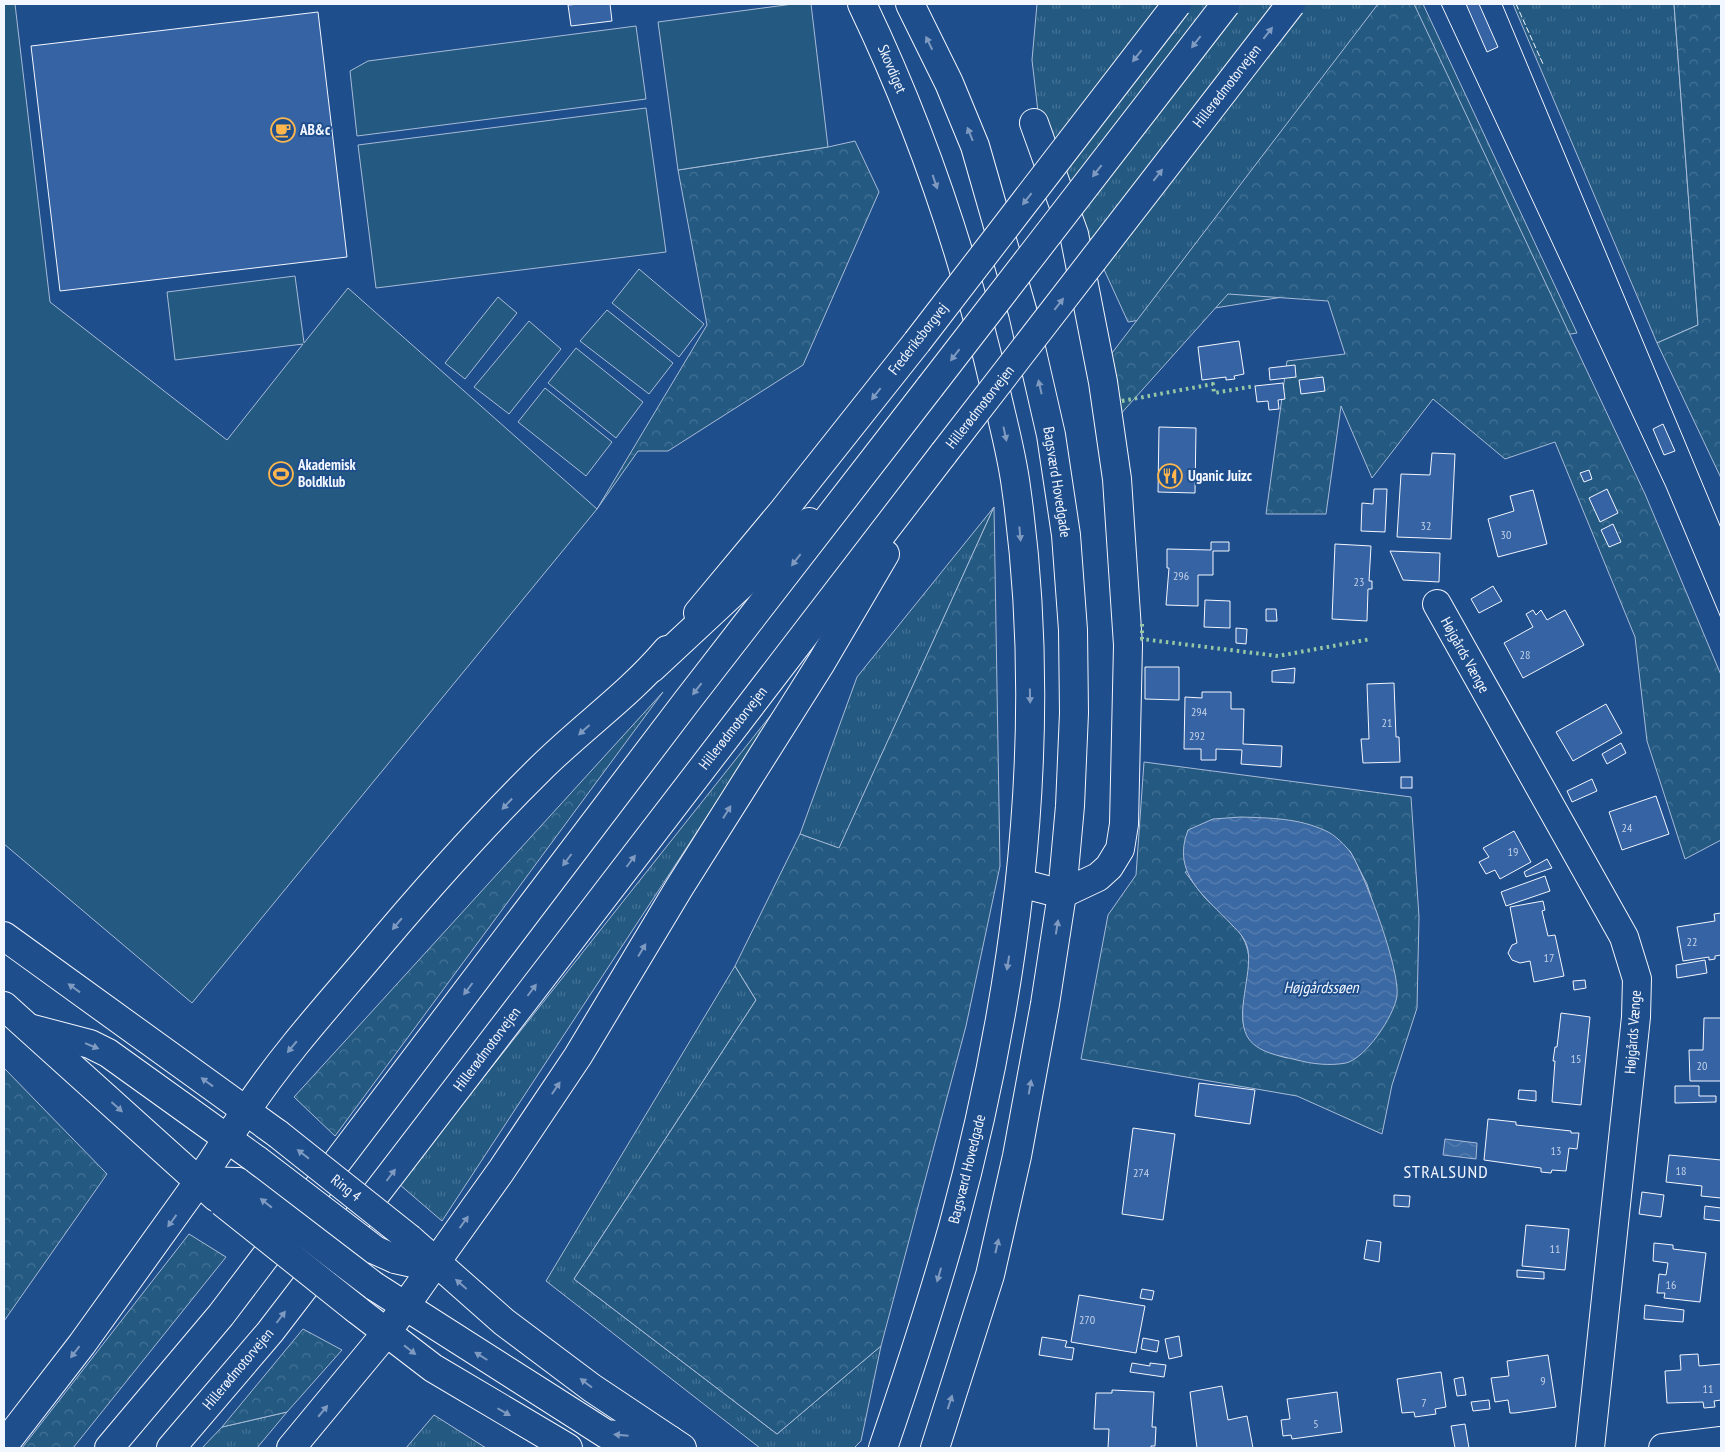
<svg xmlns="http://www.w3.org/2000/svg" width="1725" height="1452" viewBox="0 0 1725 1452" font-family="'PT Sans Narrow',sans-serif">
	<defs>
		<pattern id="grass-tufts" width="24" height="20" patternUnits="userSpaceOnUse" patternTransform="scale(1.25)"><rect width="24" height="20" fill="#245a82"/><path d="M3 7l-1-3M5 7V3M7 7l1-3M15 17l-1-3M17 17v-4M19 17l1-3" fill="none" stroke="#447295"/></pattern>
		<pattern id="forest-crowns" width="20" height="18" patternUnits="userSpaceOnUse" patternTransform="scale(1.25)"><rect width="20" height="18" fill="#245a82"/><path d="M2 6a3 3 0 1 1 6 0M12 15a3 3 0 1 1 6 0" fill="none" stroke="#447295"/></pattern>
		<pattern id="water-waves" width="16" height="10" patternUnits="userSpaceOnUse" patternTransform="scale(1.25)"><rect width="16" height="10" fill="#3b69a3"/><path d="M0 5q4-4 8 0t8 0" fill="none" stroke="#587fb1"/></pattern>
	</defs>
	<rect width="100%" height="100%" fill="#1f4e8c"/>
	<g fill="url(#grass-tufts)" stroke="#a8bbd7">
		<polygon points="1037,4 1423,4 1577,333 1386,363 1376,282 1128,322 1040,129 1032,60"/>
		<polygon points="1513,4 1674,4 1698,325 1657,343"/>
		<polygon points="994,507 839,849 800,834 857,677"/>
		<polygon points="786,696 442,1221 399,1184"/>
		<polygon points="735,966 756,1000 574,1279 777,1434 881,1346 861,1441 854,1448 760,1448 546,1281"/>
		<polygon points="287,1412 257,1448 202,1448 222,1427"/>
		<polygon points="434,1415 486,1448 406,1448"/>
	</g>
	<g fill="url(#forest-crowns)" stroke="#a8bbd7" fill-rule="evenodd">
		<polygon points="1378,4 1414,4 1645,494 1721,675 1721,840 1685,859 1647,741 1635,637 1555,442 1505,459 1433,399 1372,478 1341,406 1326,514 1266,514 1287,361 1345,354 1328,301 1228,294 1118,417 1109,357"/>
		<polygon points="1674,4 1721,4 1721,478 1657,343 1698,325"/>
		<polygon points="855,141 879,192 803,365 668,451 638,451 597,509 707,325 678,170 828,147"/>
		<polygon points="994,507 1000,866 966,1026 881,1346 777,1434 574,1279 756,1000 735,966 800,834 839,848"/>
		<polygon points="663,692 335,1136 294,1097"/>
		<path d="M1144 762 1411 797 1419 917 1417 1008 1392 1085 1382 1134 1297 1096 1081 1059 1108 915 1136 875ZM1350 851 1367 884 1394 972 1287 1058C1204 1035 1268 985 1243 938 1236 923 1218 911 1206 899 1199 891 1192 881 1185 872Z"/>
		<polygon points="4,1068 107,1174 4,1321"/>
		<polygon points="189,1234 226,1257 73,1448 22,1448"/>
		<polygon points="303,1329 342,1350 287,1412 222,1427"/>
	</g>
	<g fill="#245a82" stroke="#a8bbd7">
		<polygon points="4,4 15,4 50,302 227,440 303,344 175,360 167,292 295,276 304,343 348,288 597,509 192,1003 4,844"/>
		<polygon points="793,4 811,4 828,147 678,170 658,22"/>
		<polygon points="636,26 646,99 357,136 350,71 368,61"/>
		<polygon points="646,108 666,252 376,288 358,145"/>
		<polygon points="639,269 704,324 679,357 612,303"/>
		<polygon points="498,297 517,313 465,379 445,363"/>
		<polygon points="607,310 673,363 649,394 580,341"/>
		<polygon points="529,321 561,349 509,414 474,387"/>
		<polygon points="576,348 643,402 616,438 548,383"/>
		<polygon points="545,388 612,442 586,476 518,422"/>
	</g>
	<g fill="url(#water-waves)" stroke="#a8bbd7">
		<path d="M1241 817C1270 818 1299 818 1326 831 1334 834 1346 846 1351 853 1366 878 1400 969 1397 996 1394 1016 1366 1058 1346 1063 1330 1066 1312 1064 1297 1060 1281 1056 1256 1053 1247 1036 1235 1013 1252 975 1248 950 1246 939 1239 932 1232 925 1205 896 1171 874 1188 830L1213 819Z"/>
		<polygon points="1445,1139 1477,1143 1476,1159 1443,1155"/>
	</g>
	<g fill="#3563a3" stroke="#f2f6ff">
		<polygon points="581,4 610,4 612,21 571,26 568,5"/>
		<polygon points="1466,4 1479,4 1498,47 1487,52"/>
		<polygon points="318,12 347,257 60,291 31,46"/>
		<polygon points="1239,341 1244,374 1234,376 1235,379 1226,380 1226,377 1202,380 1198,347"/>
		<polygon points="1295,365 1296,377 1270,380 1269,368"/>
		<polygon points="1323,377 1325,391 1301,394 1299,380"/>
		<polygon points="1283,383 1285,399 1278,400 1279,409 1269,410 1268,401 1257,402 1255,386"/>
		<polygon points="1663,424 1675,451 1664,455 1653,429"/>
		<polygon points="1159,427 1196,428 1195,493 1158,492"/>
		<polygon points="1432,453 1455,454 1451,539 1397,537 1401,474 1430,475"/>
		<polygon points="1589,470 1592,479 1584,482 1580,473"/>
		<polygon points="1374,489 1387,489 1385,532 1361,531 1362,503 1373,504"/>
		<polygon points="1607,489 1618,513 1600,522 1589,498"/>
		<polygon points="1533,490 1547,544 1498,557 1488,519 1514,511 1510,496"/>
		<polygon points="1613,524 1621,542 1609,547 1601,530"/>
		<polygon points="1211,542 1229,542 1229,551 1213,551 1213,575 1198,575 1198,606 1166,605 1169,568 1167,568 1167,549 1211,550"/>
		<polygon points="1335,544 1371,546 1369,581 1372,581 1372,589 1368,589 1367,621 1332,619"/>
		<polygon points="1390,551 1440,553 1439,582 1403,580"/>
		<polygon points="1493,586 1502,601 1479,613 1471,599"/>
		<polygon points="1205,600 1230,601 1230,628 1204,627"/>
		<polygon points="1266,609 1276,609 1277,621 1266,621"/>
		<polygon points="1533,610 1536,615 1541,610 1547,620 1565,610 1584,645 1523,678 1504,643 1533,627 1526,614"/>
		<polygon points="1236,628 1247,629 1246,644 1236,643"/>
		<polygon points="1145,667 1179,667 1179,700 1145,699"/>
		<polygon points="1295,668 1294,683 1272,682 1272,671"/>
		<polygon points="1394,683 1396,737 1399,737 1400,762 1363,763 1361,739 1369,739 1367,684"/>
		<polygon points="1202,692 1231,692 1231,709 1244,709 1243,744 1282,746 1281,767 1241,764 1242,750 1216,749 1216,760 1201,760 1201,749 1184,749 1185,697 1202,698"/>
		<polygon points="1606,704 1622,733 1573,761 1556,732"/>
		<polygon points="1621,743 1626,753 1607,764 1602,754"/>
		<rect x="1401" y="777" width="11" height="11"/>
		<polygon points="1592,779 1597,791 1572,802 1567,791"/>
		<polygon points="1656,796 1669,834 1622,850 1609,812"/>
		<polygon points="1514,831 1531,862 1500,879 1495,870 1486,874 1479,862 1489,857 1483,848"/>
		<polygon points="1547,859 1552,868 1526,877 1524,872"/>
		<polygon points="1545,876 1550,891 1506,906 1501,892"/>
		<polygon points="1543,901 1545,910 1542,911 1548,936 1555,935 1564,976 1534,982 1530,961 1520,963 1512,960 1508,953 1512,945 1517,943 1510,907"/>
		<polygon points="1721,913 1721,955 1715,956 1715,959 1709,960 1709,957 1683,961 1677,927 1715,921 1714,914"/>
		<polygon points="1705,960 1707,973 1677,978 1676,965"/>
		<polygon points="1585,980 1586,988 1574,990 1573,981"/>
		<polygon points="1561,1013 1590,1017 1581,1105 1552,1102 1555,1061 1553,1061 1555,1047 1557,1047"/>
		<polygon points="1704,1018 1721,1018 1721,1081 1690,1081 1689,1050 1703,1050"/>
		<polygon points="1199,1083 1255,1090 1250,1124 1195,1116"/>
		<polygon points="1675,1086 1699,1086 1699,1096 1716,1096 1716,1102 1675,1103"/>
		<polygon points="1519,1090 1536,1091 1536,1101 1518,1099"/>
		<polygon points="1488,1119 1516,1122 1516,1125 1571,1131 1571,1133 1579,1133 1577,1149 1569,1148 1566,1171 1552,1170 1551,1173 1541,1172 1541,1168 1484,1160"/>
		<polygon points="1133,1128 1175,1134 1163,1220 1122,1214"/>
		<polygon points="1669,1155 1721,1160 1721,1198 1701,1196 1702,1186 1666,1182"/>
		<polygon points="1642,1192 1664,1195 1661,1217 1639,1214"/>
		<polygon points="1394,1195 1410,1196 1409,1207 1394,1206"/>
		<polygon points="1705,1206 1721,1208 1721,1221 1704,1219"/>
		<polygon points="1526,1225 1569,1229 1565,1270 1522,1266"/>
		<polygon points="1367,1240 1381,1242 1379,1262 1364,1259"/>
		<polygon points="1654,1243 1673,1245 1673,1249 1706,1253 1700,1302 1664,1298 1665,1293 1657,1293 1659,1274 1666,1275 1668,1263 1653,1261"/>
		<polygon points="1517,1270 1544,1272 1544,1279 1517,1277"/>
		<polygon points="1142,1289 1154,1291 1152,1300 1140,1298"/>
		<polygon points="1079,1295 1145,1306 1136,1353 1071,1342"/>
		<polygon points="1645,1305 1684,1310 1683,1322 1644,1319"/>
		<polygon points="1179,1336 1182,1356 1169,1359 1165,1339"/>
		<polygon points="1042,1337 1067,1341 1065,1347 1074,1348 1072,1360 1039,1355"/>
		<polygon points="1143,1338 1159,1341 1157,1352 1141,1349"/>
		<polygon points="1698,1354 1699,1366 1721,1364 1721,1400 1714,1401 1715,1407 1704,1408 1703,1402 1667,1403 1665,1371 1681,1370 1680,1355"/>
		<polygon points="1548,1355 1556,1407 1515,1413 1510,1413 1508,1400 1495,1402 1491,1378 1509,1376 1507,1361"/>
		<polygon points="1132,1363 1150,1366 1150,1363 1166,1365 1164,1377 1130,1372"/>
		<polygon points="1441,1372 1446,1407 1435,1409 1436,1414 1415,1417 1414,1412 1402,1413 1397,1379"/>
		<polygon points="1463,1377 1466,1395 1457,1396 1454,1379"/>
		<polygon points="1222,1386 1228,1420 1247,1416 1253,1448 1197,1448 1190,1392"/>
		<polygon points="1112,1390 1154,1392 1152,1427 1156,1427 1155,1446 1151,1446 1151,1448 1108,1448 1109,1429 1094,1429 1096,1393 1112,1393"/>
		<polygon points="1337,1392 1342,1432 1292,1439 1291,1435 1283,1436 1281,1420 1290,1419 1287,1399"/>
		<polygon points="1489,1400 1490,1409 1473,1411 1471,1402"/>
		<polygon points="1465,1424 1469,1448 1455,1448 1451,1426"/>
	</g>
	<g fill="none" stroke-linecap="round" stroke-linejoin="round">
		<g stroke="#f2f6ff" stroke-width="30">
			<g id="minor">
				<path d="M862 4C921 127 965 258 996 392 1003 423 1012 455 1016 487 1051 734 1018 988 953 1227 932 1302 908 1375 883 1448"/>
				<polyline points="910,4 949,83 975,146 1023,313 1051,435 1066,535 1073,630 1074,713 1070,806 1062,894 1045,1004 1017,1156 990,1275 935,1448"/>
				<polyline points="1437,604 1624,937 1637,979 1636,1017 1590,1448"/>
				<polyline points="698,613 783,511 917,342"/>
				<polyline points="1020,883 1062,894 1098,877 1109,867 1120,849 1124,824 1128,645 1117,479 1103,382 1074,234 1034,123"/>
				<path d="M246 1111C281 1058 323 1011 364 963 420 896 478 830 540 769 581 728 629 695 667 650"/>
				<polyline points="1663,1448 1721,1441"/>
			</g>
		</g>
		<g stroke="#f2f6ff" stroke-width="30">
			<g id="major">
				<polyline points="4,936 278,1134"/>
				<polyline points="4,1006 216,1197"/>
				<polyline points="199,1181 241,1118"/>
				<polyline points="410,1239 504,1322 592,1388 682,1448"/>
				<polyline points="356,1309 433,1368 568,1448"/>
				<polyline points="392,1325 436,1262"/>
			</g>
		</g>
		<g stroke="#f2f6ff" stroke-width="30">
			<g id="highway">
				<polyline points="652,668 809,522"/>
				<polyline points="29,1028 90,1044 108,1053 257,1160"/>
				<polyline points="395,1259 413,1263 436,1262 501,1171 578,1056 679,888 821,663 885,554"/>
				<polyline points="374,1286 606,1434 670,1440"/>
				<polyline points="4,1445 82,1344 199,1181 238,1182"/>
				<polyline points="109,1448 221,1315 687,701 930,387"/>
				<polyline points="171,1448 270,1332 944,453"/>
				<polyline points="291,1448 387,1332"/>
			</g>
		</g>
		<use href="#minor" stroke="#1f4e8c" stroke-width="28"/>
		<use href="#major" stroke="#1f4e8c" stroke-width="28"/>
		<use href="#highway" stroke="#1f4e8c" stroke-width="28"/>
		<g stroke="#f2f6ff" stroke-width="1">
			<polyline points="1441,4 1666,487 1721,618"/>
			<polyline points="1502,4 1721,528"/>
		</g>
		<g stroke="#f2f6ff" stroke-width="30" stroke-linecap="butt">
			<polyline id="minor-bridge" points="917,342 1177,4"/>
		</g>
		<g stroke="#f2f6ff" stroke-width="30" stroke-linecap="butt">
			<g id="major-bridge">
				<polyline points="278,1134 410,1239"/>
				<polyline points="222,1202 356,1309"/>
			</g>
		</g>
		<g stroke="#f2f6ff" stroke-width="30" stroke-linecap="butt">
			<g id="highway-bridge">
				<polyline points="930,387 1226,4"/>
				<polyline points="944,453 1291,4"/>
				<polyline points="257,1160 375,1250 395,1259"/>
				<polyline points="238,1182 374,1286"/>
			</g>
		</g>
		<use href="#minor-bridge" stroke="#1f4e8c" stroke-width="28"/>
		<use href="#major-bridge" stroke="#1f4e8c" stroke-width="28"/>
		<use href="#highway-bridge" stroke="#1f4e8c" stroke-width="28"/>
		<g stroke="#97c8a6" stroke-width="4" stroke-dasharray="2.5 4" stroke-linecap="butt">
			<polyline points="1122,401 1213,384 1214,393 1255,386"/>
			<polyline points="1142,624 1142,639 1278,656 1371,639"/>
		</g>
		<polyline stroke="#f2f6ff" stroke-width="1" stroke-dasharray="6 2.5" stroke-linecap="butt" points="1516,4 1543,64"/>
	</g>
	<defs><path id="oneway-solid" d="M-6-.8H1V-3.2L6.5 0L1 3.2V.8H-6Z" transform="scale(1.25)"/></defs>
	<g fill="#7e9ac0">
		<use href="#oneway-solid" transform="translate(1268 33) rotate(-52)"/>
		<use href="#oneway-solid" transform="translate(1196 42) rotate(128)"/>
		<use href="#oneway-solid" transform="translate(929 43) rotate(-116)"/>
		<use href="#oneway-solid" transform="translate(1137 56) rotate(128)"/>
		<use href="#oneway-solid" transform="translate(970 134) rotate(-112)"/>
		<use href="#oneway-solid" transform="translate(1097 171) rotate(128)"/>
		<use href="#oneway-solid" transform="translate(1158 175) rotate(-52)"/>
		<use href="#oneway-solid" transform="translate(935 182) rotate(71)"/>
		<use href="#oneway-solid" transform="translate(1027 199) rotate(128)"/>
		<use href="#oneway-solid" transform="translate(1059 304) rotate(-52)"/>
		<use href="#oneway-solid" transform="translate(955 355) rotate(128)"/>
		<use href="#oneway-solid" transform="translate(1040 387) rotate(-103)"/>
		<use href="#oneway-solid" transform="translate(876 394) rotate(128)"/>
		<use href="#oneway-solid" transform="translate(1005 434) rotate(78)"/>
		<use href="#oneway-solid" transform="translate(1020 534) rotate(85)"/>
		<use href="#oneway-solid" transform="translate(796 560) rotate(128)"/>
		<use href="#oneway-solid" transform="translate(697 689) rotate(128)"/>
		<use href="#oneway-solid" transform="translate(1030 696) rotate(89)"/>
		<use href="#oneway-solid" transform="translate(584 730) rotate(138)"/>
		<use href="#oneway-solid" transform="translate(507 804) rotate(133)"/>
		<use href="#oneway-solid" transform="translate(727 812) rotate(-58)"/>
		<use href="#oneway-solid" transform="translate(567 860) rotate(127)"/>
		<use href="#oneway-solid" transform="translate(631 861) rotate(-53)"/>
		<use href="#oneway-solid" transform="translate(397 924) rotate(130)"/>
		<use href="#oneway-solid" transform="translate(1057 927) rotate(-81)"/>
		<use href="#oneway-solid" transform="translate(642 950) rotate(-59)"/>
		<use href="#oneway-solid" transform="translate(1008 963) rotate(99)"/>
		<use href="#oneway-solid" transform="translate(74 988) rotate(-144)"/>
		<use href="#oneway-solid" transform="translate(468 989) rotate(127)"/>
		<use href="#oneway-solid" transform="translate(532 990) rotate(-53)"/>
		<use href="#oneway-solid" transform="translate(92 1046) rotate(22)"/>
		<use href="#oneway-solid" transform="translate(292 1047) rotate(130)"/>
		<use href="#oneway-solid" transform="translate(207 1082) rotate(-144)"/>
		<use href="#oneway-solid" transform="translate(1030 1087) rotate(-80)"/>
		<use href="#oneway-solid" transform="translate(556 1088) rotate(-56)"/>
		<use href="#oneway-solid" transform="translate(117 1107) rotate(42)"/>
		<use href="#oneway-solid" transform="translate(303 1154) rotate(-142)"/>
		<use href="#oneway-solid" transform="translate(391 1175) rotate(-53)"/>
		<use href="#oneway-solid" transform="translate(266 1203) rotate(-142)"/>
		<use href="#oneway-solid" transform="translate(172 1221) rotate(126)"/>
		<use href="#oneway-solid" transform="translate(464 1222) rotate(-54)"/>
		<use href="#oneway-solid" transform="translate(997 1246) rotate(-77)"/>
		<use href="#oneway-solid" transform="translate(939 1275) rotate(106)"/>
		<use href="#oneway-solid" transform="translate(461 1284) rotate(-139)"/>
		<use href="#oneway-solid" transform="translate(281 1317) rotate(-53)"/>
		<use href="#oneway-solid" transform="translate(410 1350) rotate(38)"/>
		<use href="#oneway-solid" transform="translate(75 1352) rotate(128)"/>
		<use href="#oneway-solid" transform="translate(481 1356) rotate(-148)"/>
		<use href="#oneway-solid" transform="translate(586 1383) rotate(-143)"/>
		<use href="#oneway-solid" transform="translate(950 1402) rotate(-72)"/>
		<use href="#oneway-solid" transform="translate(323 1411) rotate(-50)"/>
		<use href="#oneway-solid" transform="translate(504 1412) rotate(30)"/>
		<use href="#oneway-solid" transform="translate(621 1435) rotate(-175)"/>
	</g>
	<defs>
		<g id="cafe-ring" transform="scale(1.25)"><circle r="9.5" fill="#1f4e8c" stroke="#ffb74d" stroke-width="1.5"/><path d="M-5.5-4.5H6V0H3Q3 3.5 0 3.5H-2.5Q-5.5 3.5-5.5 0ZM3-3.2v2h1.7v-2ZM-6 4.5H4V6H-6Z" fill="#ffb74d"/></g>
		<g id="stadium-ring" transform="scale(1.25)"><circle r="9.5" fill="#1f4e8c" stroke="#ffb74d" stroke-width="1.5"/><path d="M0-5a6.5 5 0 1 0 0 10a6.5 5 0 1 0 0-10ZM-3.5-1.8h7v3.6h-7Z" fill="#ffb74d"/></g>
		<g id="restaurant-ring" transform="scale(1.25)"><circle r="9.5" fill="#1f4e8c" stroke="#ffb74d" stroke-width="1.5"/><path d="M-5-6h1v4h1v-4h1v4h1v-4h1v5L-1.5 .5V6h-2V.5L-5-1ZM5-6V6H3V1.5H1.5Q1.5-4 5-6Z" fill="#ffb74d"/></g>
	</defs>
	<g fill-rule="evenodd">
		<use href="#cafe-ring" x="283" y="130"/>
		<use href="#stadium-ring" x="281" y="474"/>
		<use href="#restaurant-ring" x="1170" y="476"/>
	</g>
	<g text-anchor="middle" stroke-width="4" stroke-linejoin="round" paint-order="stroke">
		<g font-size="12" fill="#c3d1e8">
			<text x="1426" y="530">32</text>
			<text x="1506" y="539">30</text>
			<text x="1181" y="580">296</text>
			<text x="1359" y="586">23</text>
			<text x="1525" y="659">28</text>
			<text x="1199" y="716">294</text>
			<text x="1387" y="727">21</text>
			<text x="1197" y="740">292</text>
			<text x="1627" y="832">24</text>
			<text x="1513" y="856">19</text>
			<text x="1692" y="946">22</text>
			<text x="1549" y="962">17</text>
			<text x="1576" y="1063">15</text>
			<text x="1702" y="1070">20</text>
			<text x="1556" y="1155">13</text>
			<text x="1681" y="1175">18</text>
			<text x="1141" y="1177">274</text>
			<text x="1555" y="1253">11</text>
			<text x="1671" y="1289">16</text>
			<text x="1087" y="1324">270</text>
			<text x="1543" y="1385">9</text>
			<text x="1708" y="1393">11</text>
			<text x="1424" y="1407">7</text>
			<text x="1316" y="1428">5</text>
		</g>
		<g font-size="15" fill="#f2f6ff" stroke="#1f4e8c">
			<text transform="translate(892 69) rotate(67)" y="5">Skovdiget</text>
			<text transform="translate(1227 86) rotate(-52)" y="5">Hillerødmotorvejen</text>
			<text transform="translate(918 339) rotate(-52)" y="5">Frederiksborgvej</text>
			<text transform="translate(980 407) rotate(-52)" y="5">Hillerødmotorvejen</text>
			<text transform="translate(1057 482) rotate(81)" y="5">Bagsværd Hovedgade</text>
			<text transform="translate(1465 655) rotate(61)" y="5">Højgårds Vænge</text>
			<text transform="translate(733 728) rotate(-52)" y="5">Hillerødmotorvejen</text>
			<text transform="translate(1633 1032) rotate(-86)" y="5">Højgårds Vænge</text>
			<text transform="translate(487 1049) rotate(-53)" y="5">Hillerødmotorvejen</text>
			<text transform="translate(967 1169) rotate(-76)" y="5">Bagsværd Hovedgade</text>
			<text transform="translate(346 1188) rotate(38)" y="5">Ring 4</text>
			<text transform="translate(238 1369) rotate(-50)" y="5">Hillerødmotorvejen</text>
		</g>
		<g font-size="15" font-weight="bold" fill="#f2f6ff" stroke="#1f4e8c" text-anchor="start">
			<text x="300" y="135">AB&amp;c</text>
			<text x="298" y="470">Akademisk<tspan x="298" dy="17">Boldklub</tspan></text>
			<text x="1188" y="481">Uganic Juizc</text>
		</g>
		<g font-size="16" font-style="italic" fill="#f2f6ff" stroke="#1f4e8c">
			<text x="1321" y="993">Højgårdssøen</text>
		</g>
		<g font-size="18" letter-spacing="1" fill="#f2f6ff" stroke="#1f4e8c">
			<text x="1446" y="1178">STRALSUND</text>
		</g>
	</g>
	<rect width="1725" height="1452" fill="none" stroke="#f2f6ff" stroke-width="10"/>
</svg>
